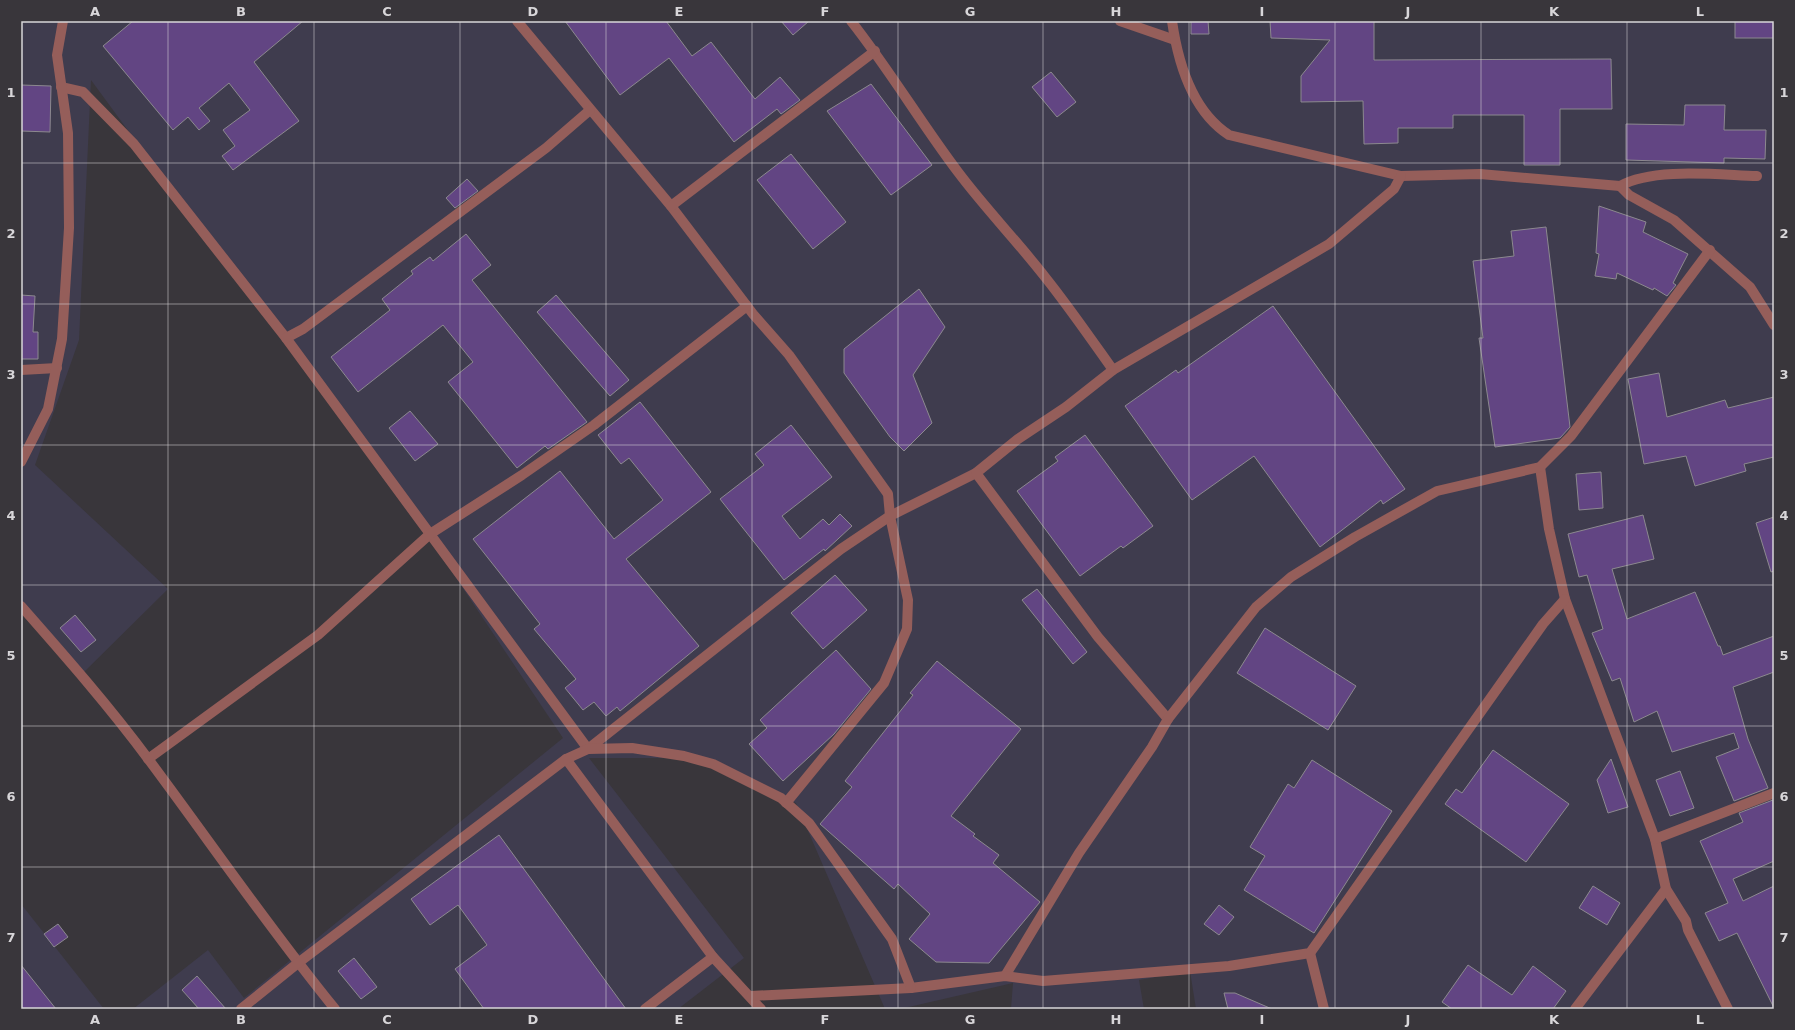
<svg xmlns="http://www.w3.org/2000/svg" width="1795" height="1030" viewBox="0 0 1795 1030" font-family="'DejaVu Sans',sans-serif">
	<rect width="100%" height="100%" fill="#39363b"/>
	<g fill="#3f3c4e">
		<polygon points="21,21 1774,21 1774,1009 1196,1009 1190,971 1139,980 1144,1009 1011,1009 1013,983 900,1009 885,1009 796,803 686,758 589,758 744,958 678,1009 133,1009 208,950 244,998 563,738 450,569 91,80 79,340 35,465 168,589 83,673 21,610"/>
		<polygon points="21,904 104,1009 21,1009"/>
	</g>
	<g fill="#624583" stroke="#8c898f">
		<polygon points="133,21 303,21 254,62 299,121 233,170 222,156 235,146 223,130 250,110 229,83 199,108 210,121 199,130 188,117 173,130 103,46"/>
		<polygon points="565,21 666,21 692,56 711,42 755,99 780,77 800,100 781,114 777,109 734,142 669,58 620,95"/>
		<polygon points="781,21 809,21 793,35"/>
		<polygon points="1191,21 1208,21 1209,34 1191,34"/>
		<polygon points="1270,21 1374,21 1374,60 1611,59 1612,109 1560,109 1560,165 1524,165 1524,115 1453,115 1453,128 1398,128 1398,143 1364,144 1363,101 1301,102 1301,76 1330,40 1271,38"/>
		<rect x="1735" y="21" width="39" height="17"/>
		<polygon points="1051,72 1076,102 1057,117 1032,87"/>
		<polygon points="871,84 932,165 891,195 827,111"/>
		<polygon points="21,85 51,86 50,132 21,131"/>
		<polygon points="1685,105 1725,105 1724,130 1766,130 1765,159 1724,158 1724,163 1626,160 1626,124 1684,125"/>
		<polygon points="791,154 846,222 813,249 757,180"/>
		<polygon points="467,179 478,191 455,208 446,198"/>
		<polygon points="1599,206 1646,222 1643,232 1688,254 1673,283 1676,285 1667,296 1654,288 1653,290 1617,273 1616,279 1595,276 1599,254 1596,253"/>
		<polygon points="1546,227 1570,427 1560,438 1495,447 1479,338 1483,338 1473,261 1514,256 1511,231"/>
		<polygon points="466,234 491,265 472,280 587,422 548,449 545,446 517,468 448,382 473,362 443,325 358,392 331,357 390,310 382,299 413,274 411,271 430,257 433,261"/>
		<polygon points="919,289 945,327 913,375 932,423 904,451 890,437 844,373 844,349"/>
		<polygon points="21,295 35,296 33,332 38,332 38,359 21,359"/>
		<polygon points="556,295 629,380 610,396 537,312"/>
		<polygon points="1273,306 1405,489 1383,504 1381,500 1320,547 1254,456 1192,500 1125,406 1176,370 1178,373"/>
		<polygon points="1659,373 1667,417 1725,400 1728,408 1774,397 1774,457 1744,464 1746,471 1695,486 1686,456 1644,464 1628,379"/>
		<polygon points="640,402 711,492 626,559 699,646 620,711 617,707 606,716 594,702 583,710 565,688 576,679 534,629 540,624 473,539 560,471 614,539 663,500 629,458 621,464 598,435"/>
		<polygon points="410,411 438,444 415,461 389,428"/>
		<polygon points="791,425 832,477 782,516 800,539 823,519 829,525 840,514 852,526 825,551 824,549 784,580 720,499 764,465 755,454"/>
		<polygon points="1085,435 1153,526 1123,548 1121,546 1080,576 1017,491 1058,461 1055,457"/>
		<polygon points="1601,472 1603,508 1579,510 1576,474"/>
		<polygon points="1643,515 1654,559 1612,569 1627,619 1695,592 1718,646 1720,646 1723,655 1774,636 1774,672 1733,687 1748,739 1768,788 1734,801 1716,757 1739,748 1734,733 1672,752 1657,711 1634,722 1620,678 1612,681 1592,633 1603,629 1587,575 1579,577 1568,534"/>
		<polygon points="1774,517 1774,571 1771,572 1756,523"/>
		<polygon points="835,575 867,610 823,649 791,613"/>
		<polygon points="1037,589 1087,652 1073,664 1022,600"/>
		<polygon points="75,615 96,640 81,652 60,628"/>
		<polygon points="1265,628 1356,686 1328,730 1237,673"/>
		<polygon points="836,650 871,689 834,734 783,781 749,744 767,728 760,720"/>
		<polygon points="937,661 1021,729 951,816 975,834 973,836 999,855 993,863 1040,902 989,963 936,962 909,939 930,914 898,884 894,889 820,824 852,787 845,781 913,695 910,693"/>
		<polygon points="1493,750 1569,804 1526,862 1445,804 1456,789 1462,793"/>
		<polygon points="1611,759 1628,807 1608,813 1597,780"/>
		<polygon points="1312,760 1392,811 1314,933 1244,890 1265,856 1250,847 1288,784 1294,788"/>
		<polygon points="1680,771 1694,808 1670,816 1656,780"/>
		<polygon points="1773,800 1774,861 1733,879 1743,901 1774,886 1774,1008 1737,933 1719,941 1705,913 1728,903 1700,841 1743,822 1739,813"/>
		<polygon points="499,835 626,1009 484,1009 455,969 487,945 458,905 430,925 411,899"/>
		<polygon points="1593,886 1620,903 1607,925 1579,908"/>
		<polygon points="1219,905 1234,917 1219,935 1204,924"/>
		<polygon points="58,924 68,937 54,947 44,934"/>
		<polygon points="354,958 377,987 361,999 338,971"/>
		<polygon points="21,965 56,1009 21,1009"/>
		<polygon points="1468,965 1512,995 1533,966 1566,991 1553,1009 1452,1009 1442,1002"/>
		<polygon points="197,976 226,1009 199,1009 182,990"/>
		<polygon points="1224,993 1235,993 1272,1009 1228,1009"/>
	</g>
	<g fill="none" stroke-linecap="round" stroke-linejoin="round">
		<g stroke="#955e5a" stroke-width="10">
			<polyline points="517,21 671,206 753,314 789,355 888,494 890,516 908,600 907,629 884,683 786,803"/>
			<path d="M851 21C889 69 921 123 958 172 985 208 1017 241 1045 277 1069 307 1091 339 1113 370"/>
			<polyline points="1120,21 1175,40"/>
			<path d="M1172 21C1178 63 1192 111 1229 135L1401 176 1480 174 1620 186C1653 167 1719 175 1757 176"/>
			<polyline points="61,87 83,92 134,144 286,338 588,749 841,549 890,516 976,473 1018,439 1066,407 1113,370 1329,244 1394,189 1401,176"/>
			<polyline points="1620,186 1629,195 1674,220 1750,287 1774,325"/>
			<polyline points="671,206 875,51"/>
			<polyline points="286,338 303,329 546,148 590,110"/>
			<polyline points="21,370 57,368"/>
			<polyline points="21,462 48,409 62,339 69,228 68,133 57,55 63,21"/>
			<polyline points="1540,467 1549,529 1565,599 1655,839 1666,889 1686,921 1688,930 1728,1009"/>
			<polyline points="976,473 1098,637 1168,719"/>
			<path d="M21 606C65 656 109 706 149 760 211 843 269 928 335 1009"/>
			<polyline points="148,759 318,635 430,534 522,475 594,425 747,306"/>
			<polyline points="566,759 713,957 761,1009"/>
			<polyline points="1655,839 1774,793"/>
			<polyline points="1310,953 1324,1009"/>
			<polyline points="1005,976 1079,853 1152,747 1168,719 1256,607 1291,577 1355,537 1437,491 1540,467 1571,436 1710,250"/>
			<polyline points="751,996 911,988 1005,976 1043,981 1229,966 1310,953 1543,624 1565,599"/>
			<polyline points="241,1009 298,963 566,759 588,749 632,748 684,756 713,764 781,798 809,823 892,939 911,988"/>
			<polyline points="645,1009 713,957"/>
			<polyline points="1575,1009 1666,889"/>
		</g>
	</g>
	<path fill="none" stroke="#d8d6d9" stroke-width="1" stroke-opacity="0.55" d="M168 21V1009M314 21V1009M460 21V1009M606 21V1009M752 21V1009M898 21V1009M1043 21V1009M1189 21V1009M1335 21V1009M1481 21V1009M1627 21V1009M21 163H1774M21 304H1774M21 445H1774M21 585H1774M21 726H1774M21 867H1774"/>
	<rect width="1795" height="1030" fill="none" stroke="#39363b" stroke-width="44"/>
	<rect x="22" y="22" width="1751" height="986" fill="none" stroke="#d8d6d9" stroke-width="1.5"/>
	<g font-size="13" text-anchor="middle" font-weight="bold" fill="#d8d6d9">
		<text x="95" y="16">A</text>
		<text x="241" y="16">B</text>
		<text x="387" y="16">C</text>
		<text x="533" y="16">D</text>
		<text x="679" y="16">E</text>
		<text x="825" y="16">F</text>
		<text x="970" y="16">G</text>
		<text x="1116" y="16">H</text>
		<text x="1262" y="16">I</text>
		<text x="1408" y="16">J</text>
		<text x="1554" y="16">K</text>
		<text x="1700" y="16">L</text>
		<text x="11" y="97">1</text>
		<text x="1784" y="97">1</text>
		<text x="11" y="238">2</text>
		<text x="1784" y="238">2</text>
		<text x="11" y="379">3</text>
		<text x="1784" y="379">3</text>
		<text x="11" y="520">4</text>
		<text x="1784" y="520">4</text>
		<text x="11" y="660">5</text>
		<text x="1784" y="660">5</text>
		<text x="11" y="801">6</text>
		<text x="1784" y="801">6</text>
		<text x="11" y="942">7</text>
		<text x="1784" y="942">7</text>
		<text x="95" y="1024">A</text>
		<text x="241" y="1024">B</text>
		<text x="387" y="1024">C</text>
		<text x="533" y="1024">D</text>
		<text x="679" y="1024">E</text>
		<text x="825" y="1024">F</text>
		<text x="970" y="1024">G</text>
		<text x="1116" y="1024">H</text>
		<text x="1262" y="1024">I</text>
		<text x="1408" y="1024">J</text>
		<text x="1554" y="1024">K</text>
		<text x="1700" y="1024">L</text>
	</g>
</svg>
